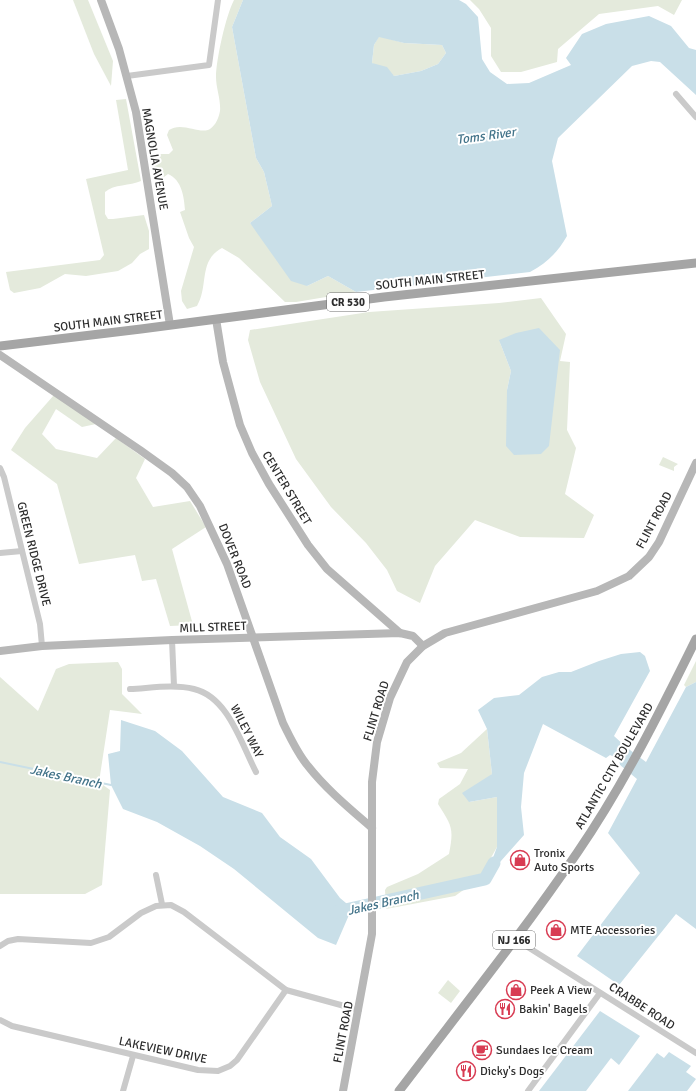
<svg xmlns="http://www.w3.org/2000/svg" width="696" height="1091" viewBox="0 0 696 1091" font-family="Signika,sans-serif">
	<rect width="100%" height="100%" fill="#fff"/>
	<g fill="#e4eadc" fill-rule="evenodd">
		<polygon points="73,0 88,0 113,61 111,86 94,54"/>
		<path d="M234 0H243L232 27 256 158 264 172 272 206 250 223 307 286 328 276 356 292 296 302H285L239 258 222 248C198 261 209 285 197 306L187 309 182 301 181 291 194 247 189 238 180 212 185 210C184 197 182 180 168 174L164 177 151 168V162L158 154H169L173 150 167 135 169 130C182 121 200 135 210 129 216 125 219 117 220 111 221 100 216 88 216 77 216 60 226 15 234 0Z"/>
		<polygon points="470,0 682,0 674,15 658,6 599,14 558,49 557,62 521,72 501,72 491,56 491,28 479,9"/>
		<polygon points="379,36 404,43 442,45 446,53 438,64 421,71 394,76 372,63 374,45"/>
		<path d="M126 99 141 181C130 186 114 184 105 192V214L108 219H113L144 215 149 231V249L140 254 132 263 118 271 86 276 65 274 40 288 14 293 10 290 6 272 100 260 104 255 86 179 128 170 116 100Z"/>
		<path d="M541 298 566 334 560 361 570 362 567 430 576 448 565 494 594 515 584 538 520 537 475 520 435 566 420 603 397 591 387 570 366 543 331 507 296 459 260 382 248 340 250 330 369 312 499 303ZM499 340 549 446 507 390 511 371Z"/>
		<polygon points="54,395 96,424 82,427 56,409 42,434 56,449 97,458 116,438 145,459 136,478 153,507 190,501 206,527 172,549 193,625 170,626 156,579 142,581 135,555 79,564 57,484 11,450 25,428"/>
		<polygon points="663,457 678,464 674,467 674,471 659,465"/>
		<polygon points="696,661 696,682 686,687 684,685"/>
		<polygon points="118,662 122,669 122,694 142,714 110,710 99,782 110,790 102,885 85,894 0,894 0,677 38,711 56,669 69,664"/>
		<path d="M487 729 492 774 469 802 497 797V847L479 879 455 896 386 909 385 890 387 887 418 874 449 854C454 828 452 826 438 804L439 799 460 784 468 769 440 768 437 763 461 753Z"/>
		<polygon points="448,980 460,991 451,1003 438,993"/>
	</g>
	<g fill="#c9dfe8" fill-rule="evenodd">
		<path d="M243 0H459L466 4 478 17 482 59 490 72 507 84 529 83 571 65 566 58 582 34 606 24 649 16 671 26 689 48 696 50V95L660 62 651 61 632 66 558 138 552 161 567 236C558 252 547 263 530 272L356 292 328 276 307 286 291 281 250 223 272 206 264 172 256 158 232 27ZM379 37 404 43 442 45 446 53 438 64 421 71 394 76 387 67 372 63 374 45Z"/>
		<polygon points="539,328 560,350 549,446 541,454 514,455 506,446 507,390 511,371 499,340 516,333"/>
		<polygon points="640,652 645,656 650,671 614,736 626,747 646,762 686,687 696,682 696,929 676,914 619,985 577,956 640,873 608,833 637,779 620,765 619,759 610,755 606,758 543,724 524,773 521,807 524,835 485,879 497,847 497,797 469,802 462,793 492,774 487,729 478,710 494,698 519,695 542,677 559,672 571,672 599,661 621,654"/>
		<polygon points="121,720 155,731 182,751 223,797 262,813 280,837 311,859 340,898 352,908 336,945 318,938 234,869 200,846 157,822 123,809 111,785 108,754 120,751"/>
		<polygon points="600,1011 640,1036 619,1065 611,1058 586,1091 539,1091"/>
		<polygon points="669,1052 691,1066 686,1072 696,1079 687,1091 628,1091 657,1053 664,1058"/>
	</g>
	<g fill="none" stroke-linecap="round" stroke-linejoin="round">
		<polyline stroke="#c9dfe8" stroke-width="2" points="0,762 111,785"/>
		<polyline stroke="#c9dfe8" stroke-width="13" points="336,912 485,879 494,863"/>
		<g stroke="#cacaca" stroke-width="6">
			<polyline points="127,76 209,65 218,0"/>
			<polyline points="676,94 696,117"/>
			<polyline points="0,468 4,477 40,624 42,646"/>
			<polyline points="0,553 22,551"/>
			<polyline points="172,640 174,686"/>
			<path d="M130 689C151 688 174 684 194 689 228 697 241 743 256 772"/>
			<polyline points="156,875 162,904"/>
			<polyline points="515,939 696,1053"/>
			<polyline points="0,946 8,941 18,939 91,943 109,937 141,913 156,906 171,905 184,912 286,990 359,1010"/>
			<polyline points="0,1020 12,1026 198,1070 218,1071 230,1066 237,1060 286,990"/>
			<polyline points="123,1091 133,1056"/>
			<polyline points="528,1091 600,993"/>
		</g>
		<g stroke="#b7b7b7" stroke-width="8">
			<polyline points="101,0 119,49 136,112 170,325"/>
			<polyline points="216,319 223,362 240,425 252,453 269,484 308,545 327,569 400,633"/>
			<path d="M0 355 140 450 172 473 187 487 200 506 227 564 283 723C290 737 297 753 308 766 326 789 349 808 372 828"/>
			<polyline points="0,651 42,646 172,640 400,633 413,636 423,646"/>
			<polyline points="343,1091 372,934 372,782 377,742 390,698 407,662 423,646 445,633 597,591 629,576 649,557 659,542 696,463"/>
		</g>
		<g stroke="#a5a5a5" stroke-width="9">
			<polyline points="0,346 141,329 384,297 696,263"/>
			<path d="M399 1091C459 1012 521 935 577 853 623 786 660 712 696 639"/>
		</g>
	</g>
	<defs>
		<g id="shop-ring" transform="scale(1)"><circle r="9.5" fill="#fff" stroke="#d83c53" stroke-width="1.5"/><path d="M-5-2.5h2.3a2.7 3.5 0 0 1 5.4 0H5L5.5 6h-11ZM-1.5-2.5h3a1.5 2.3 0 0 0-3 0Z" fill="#d83c53"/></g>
		<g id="restaurant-ring" transform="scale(1)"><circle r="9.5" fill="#fff" stroke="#d83c53" stroke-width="1.5"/><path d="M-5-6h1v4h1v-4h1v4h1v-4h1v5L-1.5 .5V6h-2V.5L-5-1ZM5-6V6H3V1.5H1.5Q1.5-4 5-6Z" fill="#d83c53"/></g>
		<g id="cafe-ring" transform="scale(1)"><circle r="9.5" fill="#fff" stroke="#d83c53" stroke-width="1.5"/><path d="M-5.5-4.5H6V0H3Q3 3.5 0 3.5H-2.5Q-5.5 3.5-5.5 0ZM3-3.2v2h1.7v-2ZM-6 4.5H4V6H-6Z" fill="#d83c53"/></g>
	</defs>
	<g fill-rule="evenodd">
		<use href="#shop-ring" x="520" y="860"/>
		<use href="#shop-ring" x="556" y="930"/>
		<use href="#shop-ring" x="516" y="990"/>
		<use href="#restaurant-ring" x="505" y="1009"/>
		<use href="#cafe-ring" x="482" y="1050"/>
		<use href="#restaurant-ring" x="466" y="1071"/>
	</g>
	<g text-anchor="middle" stroke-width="4" stroke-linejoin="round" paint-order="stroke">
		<g fill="#fff" stroke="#6c6c6c" stroke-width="1">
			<rect x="327" y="293" width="42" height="18" rx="3"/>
			<rect x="493" y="931" width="42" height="18" rx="3"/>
		</g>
		<g font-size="11" font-weight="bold" fill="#2d2d2d">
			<text x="348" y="306">CR 530</text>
			<text x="514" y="944">NJ 166</text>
		</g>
		<g font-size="12" fill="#2d2d2d" stroke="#fff">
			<text transform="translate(155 159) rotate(80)" y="4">MAGNOLIA AVENUE</text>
			<text transform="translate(430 280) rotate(-6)" y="4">SOUTH MAIN STREET</text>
			<text transform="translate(108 321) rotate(-7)" y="4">SOUTH MAIN STREET</text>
			<text transform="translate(287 488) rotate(59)" y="4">CENTER STREET</text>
			<text transform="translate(654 520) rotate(-62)" y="4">FLINT ROAD</text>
			<text transform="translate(34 554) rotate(76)" y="4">GREEN RIDGE DRIVE</text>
			<text transform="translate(235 556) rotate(68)" y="4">DOVER ROAD</text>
			<text transform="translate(213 627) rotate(-2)" y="4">MILL STREET</text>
			<text transform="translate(376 711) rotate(-73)" y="4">FLINT ROAD</text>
			<text transform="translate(247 731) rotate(63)" y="4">WILEY WAY</text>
			<text transform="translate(614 766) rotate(-60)" y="4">ATLANTIC CITY BOULEVARD</text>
			<text transform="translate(642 1006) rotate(33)" y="4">CRABBE ROAD</text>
			<text transform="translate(343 1032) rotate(-79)" y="4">FLINT ROAD</text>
			<text transform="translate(163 1050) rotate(12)" y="4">LAKEVIEW DRIVE</text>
		</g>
		<g font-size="12" fill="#2d2d2d" stroke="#fff" text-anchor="start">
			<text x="534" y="857">Tronix<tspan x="534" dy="14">Auto Sports</tspan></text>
			<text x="570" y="934">MTE Accessories</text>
			<text x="530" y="994">Peek A View</text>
			<text x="519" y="1013">Bakin' Bagels</text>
			<text x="496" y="1054">Sundaes Ice Cream</text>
			<text x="480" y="1075">Dicky's Dogs</text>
		</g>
		<g font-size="13" font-style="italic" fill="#427389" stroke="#fff">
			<text transform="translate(486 135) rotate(-8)" y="5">Toms River</text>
			<text transform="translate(66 776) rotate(12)" y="5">Jakes Branch</text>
			<text transform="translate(383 902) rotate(-13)" y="5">Jakes Branch</text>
		</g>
	</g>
</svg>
